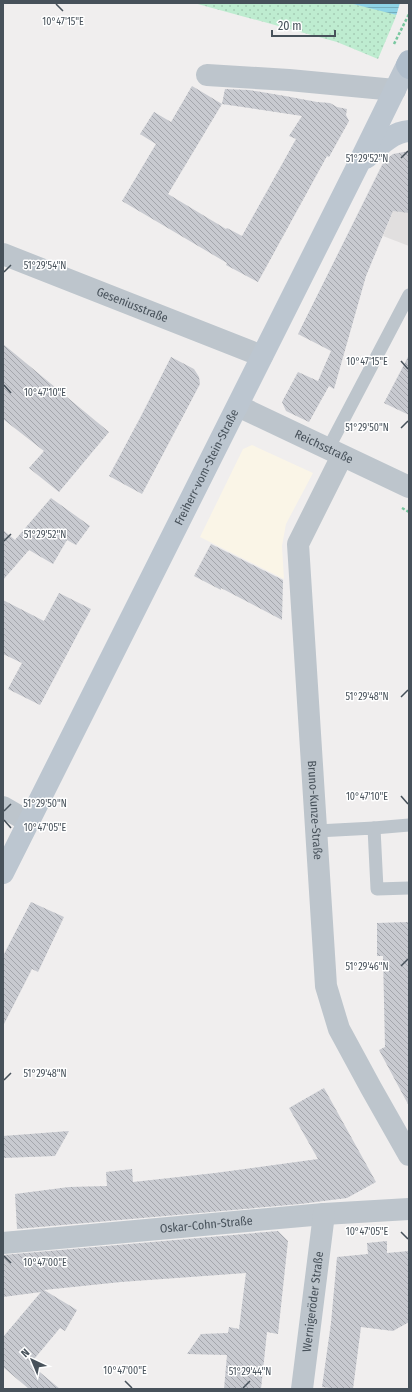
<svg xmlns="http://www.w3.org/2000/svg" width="412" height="1392" viewBox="0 0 412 1392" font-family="'Fira Sans Condensed',sans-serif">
	<defs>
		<pattern id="grass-dots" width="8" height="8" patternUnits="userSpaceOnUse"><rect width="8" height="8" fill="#beecd0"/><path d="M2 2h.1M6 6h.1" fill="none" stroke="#a5ccb5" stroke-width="1.8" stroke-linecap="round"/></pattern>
		<pattern id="water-rules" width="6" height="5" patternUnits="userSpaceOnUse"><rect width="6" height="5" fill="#8ed3e6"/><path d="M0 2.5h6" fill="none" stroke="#76aebd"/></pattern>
		<pattern id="building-back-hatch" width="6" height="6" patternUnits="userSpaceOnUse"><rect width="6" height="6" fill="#c8cad0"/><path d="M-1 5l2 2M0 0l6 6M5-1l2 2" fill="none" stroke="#a4a6ac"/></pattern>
	</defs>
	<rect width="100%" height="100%" fill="#f0eeee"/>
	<polygon fill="#faf5e7" points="252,445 313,473 286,524 282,546 284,579 200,537 243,449"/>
	<polygon fill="#e1dfdf" points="409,172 409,246 383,236"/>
	<polygon fill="url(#grass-dots)" points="194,3 349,3 397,14 378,59 337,42"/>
	<polygon fill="url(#water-rules)" points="349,3 409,3 409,18"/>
	<polygon fill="#f0eeee" points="400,3 409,3 409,20 396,16"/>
	<g fill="url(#building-back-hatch)" fill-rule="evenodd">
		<path d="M192 86 222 104 225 89 249 90 285 96 317 102 330 103 337 107 347 109 346 115 349 121 329 157 327 156 258 282 226 265 227 263 122 201 156 144 140 134 154 112 171 122ZM222 104 302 116 289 136 296 139 242 236 227 228 226 229 168 194Z"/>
		<polygon points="409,151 409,213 393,211 366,276 334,389 329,386 309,422 286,411 282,402 298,372 318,381 331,351 298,334 384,161 393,154"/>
		<polygon points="3,344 109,432 59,492 29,468 44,451 3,419"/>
		<polygon points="409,355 409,415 384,403"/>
		<polygon points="171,357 194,369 199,377 200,384 142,494 109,476 140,418"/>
		<polygon points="51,498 90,526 76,545 67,540 53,564 29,550 3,580 3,530 15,540"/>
		<polygon points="211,544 283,580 282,620 221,588 221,590 194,576"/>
		<polygon points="59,593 91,609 40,705 8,689 22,663 3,654 3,600 44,621"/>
		<polygon points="31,902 64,917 38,972 32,969 3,1026 3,956"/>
		<polygon points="409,922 409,1106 379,1050 385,1047 383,956 377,956 377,923"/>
		<polygon points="324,1088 376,1182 347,1198 300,1204 17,1229 15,1194 69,1187 107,1186 106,1172 132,1169 133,1182 215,1173 318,1159 289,1108"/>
		<polygon points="69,1131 55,1156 3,1158 3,1136"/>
		<polygon points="278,1231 288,1241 278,1334 267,1332 261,1389 224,1389 227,1355 187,1354 201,1334 228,1333 229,1327 239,1329 246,1273 121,1282 44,1290 77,1310 65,1331 60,1328 30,1364 60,1389 29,1389 3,1367 3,1337 41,1292 3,1297 3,1255"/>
		<polygon points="387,1241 387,1253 409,1251 409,1322 393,1331 361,1327 353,1389 337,1389 322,1387 331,1323 337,1257 368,1254 367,1243"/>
	</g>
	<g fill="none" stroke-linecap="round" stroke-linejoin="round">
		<g stroke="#79c7a0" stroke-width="2.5" stroke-dasharray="3 2" stroke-linecap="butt">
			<polyline points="394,44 409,14"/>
			<polyline points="402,508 409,512"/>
		</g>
		<g stroke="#bdc5cc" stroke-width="13">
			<polyline points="328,449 409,295"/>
			<polyline points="374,828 409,825"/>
			<polyline points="317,831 374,828 377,889 409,888"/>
		</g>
		<g stroke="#bdc5cc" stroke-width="22">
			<polyline points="207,75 289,80 395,90"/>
			<path id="s1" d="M3 254 262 356"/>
			<path id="s2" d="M238 406 409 487"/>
			<path id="s3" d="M342 456 298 544 326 986 339 1029 371 1088 409 1155"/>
			<polyline points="3,807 29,822"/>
			<path id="s4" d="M3 1243 324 1214 409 1209"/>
			<path id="s5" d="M302 1389 324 1214"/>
		</g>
		<g stroke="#bcc6d0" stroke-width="22">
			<path d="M366 158C378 147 392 132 409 131"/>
			<path id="s6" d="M3 873 358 165 407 65"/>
		</g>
		<polyline stroke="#afbdcb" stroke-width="22" points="409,61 407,65 409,68"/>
	</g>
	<path fill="none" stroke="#47515a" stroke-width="1.5" d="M56 4 63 11M401 158 408 151M4 272 11 265M401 361 408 369M4 385 11 393M401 428 408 421M4 541 11 534M401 697 408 690M401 796 408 804M4 811 11 804M4 820 11 828M401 966 408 959M4 1080 11 1073M401 1232 408 1239M4 1256 11 1263M125 1381 132 1388M243 1388 250 1381"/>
	<g text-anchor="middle" stroke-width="3" stroke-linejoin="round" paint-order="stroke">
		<g font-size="12" fill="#47515a" stroke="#fff">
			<text dy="4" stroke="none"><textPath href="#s1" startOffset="139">Geseniusstraße</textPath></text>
			<text dy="4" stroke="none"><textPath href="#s2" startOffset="95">Reichsstraße</textPath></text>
			<text dy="4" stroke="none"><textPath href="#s6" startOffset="454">Freiherr-vom-Stein-Straße</textPath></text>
			<text dy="4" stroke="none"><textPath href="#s3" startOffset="365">Bruno-Kunze-Straße</textPath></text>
			<text dy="4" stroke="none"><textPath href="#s4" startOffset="204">Oskar-Cohn-Straße</textPath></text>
			<text dy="4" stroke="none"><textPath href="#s5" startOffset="88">Wernigeröder Straße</textPath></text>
		</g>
	</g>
	<g font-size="10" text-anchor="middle" fill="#47515a" stroke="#fff" stroke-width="3" stroke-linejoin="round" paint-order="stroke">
		<text x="63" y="25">10°47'15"E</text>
		<text x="367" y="162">51°29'52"N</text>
		<text x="45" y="269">51°29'54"N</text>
		<text x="367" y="365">10°47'15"E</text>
		<text x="45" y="396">10°47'10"E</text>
		<text x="367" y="431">51°29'50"N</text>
		<text x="45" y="538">51°29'52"N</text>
		<text x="367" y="700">51°29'48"N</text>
		<text x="367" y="800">10°47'10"E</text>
		<text x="45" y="807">51°29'50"N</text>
		<text x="45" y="831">10°47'05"E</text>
		<text x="367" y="970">51°29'46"N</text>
		<text x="45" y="1077">51°29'48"N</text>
		<text x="367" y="1235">10°47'05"E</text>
		<text x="45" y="1266">10°47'00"E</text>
		<text x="125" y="1374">10°47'00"E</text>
		<text x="250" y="1375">51°29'44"N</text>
	</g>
	<rect width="412" height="1392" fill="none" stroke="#47515a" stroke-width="8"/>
	<g transform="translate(32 1360) rotate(316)" stroke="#ffffff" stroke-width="3" paint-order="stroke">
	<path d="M0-3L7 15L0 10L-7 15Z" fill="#47515a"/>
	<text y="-6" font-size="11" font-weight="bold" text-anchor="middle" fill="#47515a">N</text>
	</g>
	<path d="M272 30v6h63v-6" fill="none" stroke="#47515a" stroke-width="2"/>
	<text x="278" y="30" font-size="12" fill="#47515a" stroke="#ffffff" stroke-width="3" paint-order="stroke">20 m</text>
</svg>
